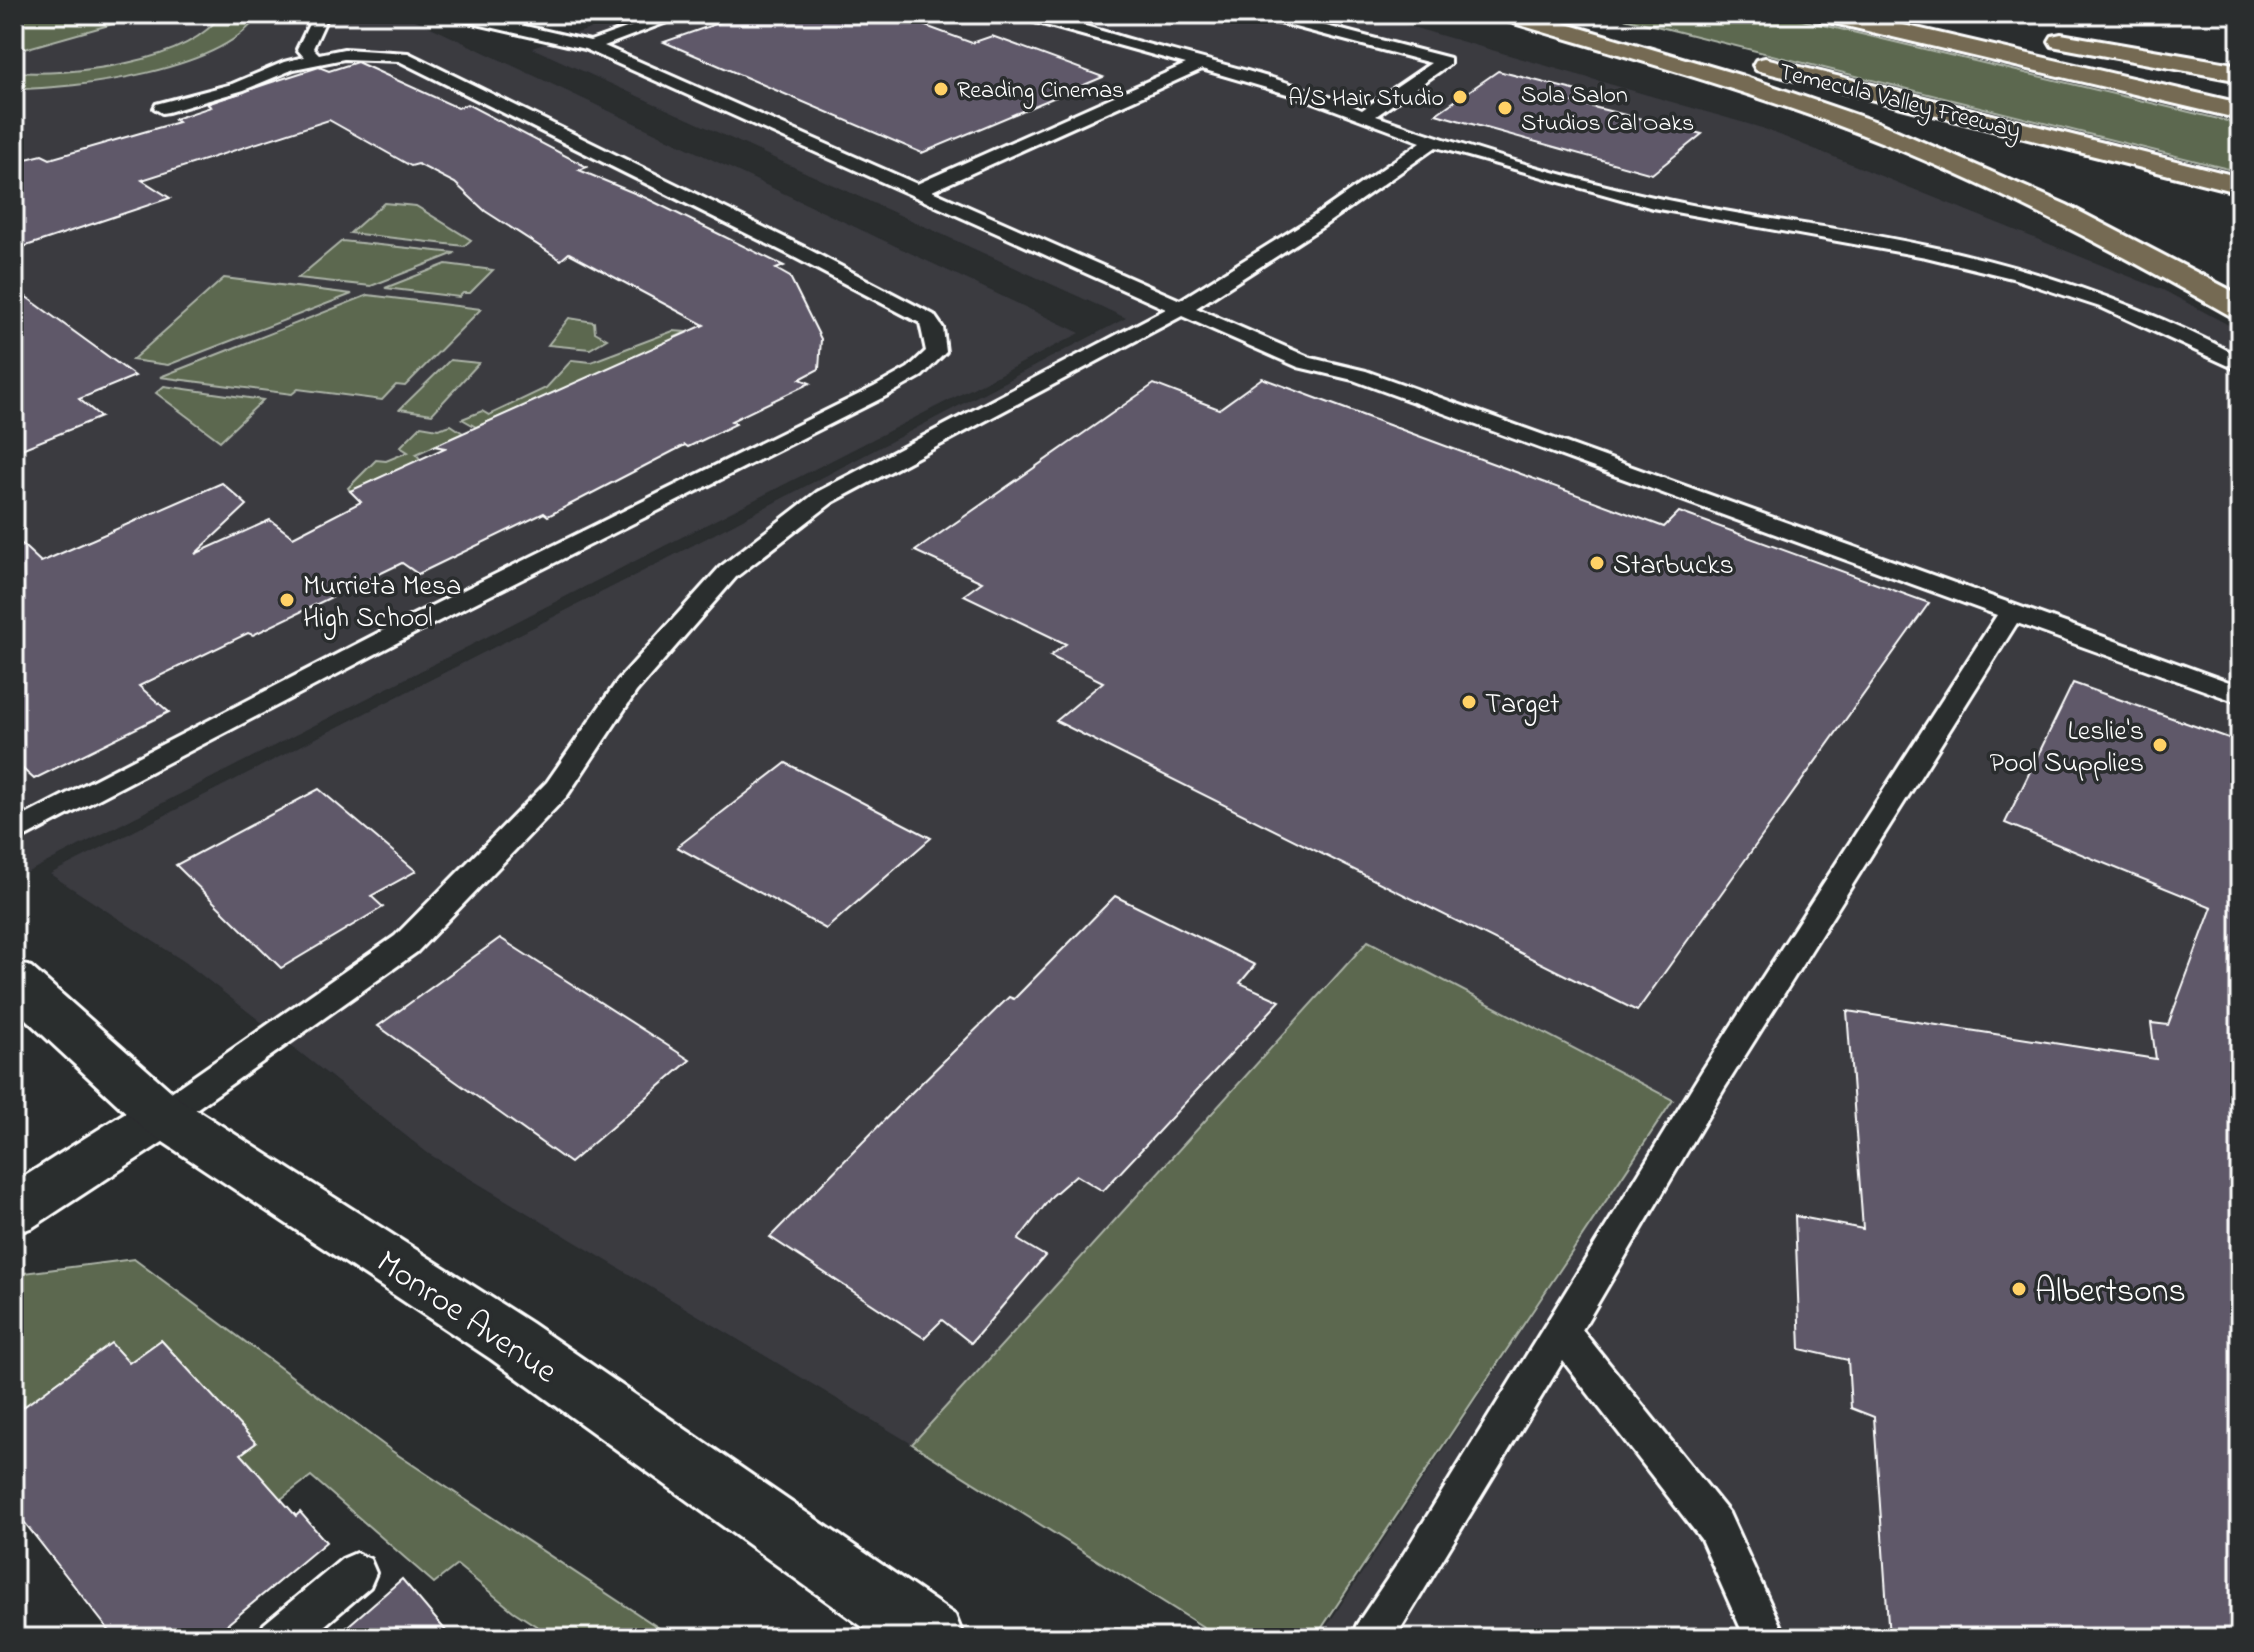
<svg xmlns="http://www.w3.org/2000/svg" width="2254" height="1652" viewBox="0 0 2254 1652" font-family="'Indie Flower',sans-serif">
	<rect width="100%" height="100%" fill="#2a2d2e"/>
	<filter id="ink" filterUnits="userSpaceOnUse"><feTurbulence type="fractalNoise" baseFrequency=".0125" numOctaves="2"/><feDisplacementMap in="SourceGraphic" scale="16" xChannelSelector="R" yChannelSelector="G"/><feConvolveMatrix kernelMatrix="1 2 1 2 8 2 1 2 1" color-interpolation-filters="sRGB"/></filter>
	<g filter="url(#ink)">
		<g fill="#3a3a40">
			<polygon points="14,14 403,14 1080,333 26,873 14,866"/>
			<polygon points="635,14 1367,14 1762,128 2163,290 2240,331 2240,1638 1319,1638 1673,1100 1368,942 912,1444 429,1154 185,962 50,874 657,564 1126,318 532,48"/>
		</g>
		<g fill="#5b6850" stroke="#adb4a8" stroke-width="2">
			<polygon points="14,14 148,14 14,52"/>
			<path d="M221 14H259C224 71 76 89 14 89V72C68 76 189 64 221 14Z"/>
			<polygon points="1608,14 1777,14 2240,124 2240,172"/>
			<polygon points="384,203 416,206 471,240 464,246 350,233"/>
			<polygon points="342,241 455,253 371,286 298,278"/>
			<polygon points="446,264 493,270 470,293 463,293 459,297 385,288"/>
			<polygon points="224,278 352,294 168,365 132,360"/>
			<polygon points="368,295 481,309 405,386 396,385 382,400 298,389 292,394 160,377"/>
			<polygon points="569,318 594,322 595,332 607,339 590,349 548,345"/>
			<polygon points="673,331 687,332 675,337 679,340 476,427 462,419 482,411 489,415 546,388 572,360 591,362"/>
			<polygon points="450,360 479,363 432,414 400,409"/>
			<polygon points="164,386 263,400 220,441 156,393"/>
			<polygon points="451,425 463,433 416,454 421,460 350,491 348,488 376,460 386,461 408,452 400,447 421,426 438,429"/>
			<polygon points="1368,941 1673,1100 1315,1638 1221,1638 912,1444"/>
			<polygon points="134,1259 392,1451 674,1638 555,1638 513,1611 457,1565 434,1583 311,1476 255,1519 255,1469 241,1454 255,1443 161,1340 129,1363 111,1344 25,1406 14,1393 14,1279 24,1273"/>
		</g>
		<g fill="#5e5869" stroke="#fff" stroke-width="2">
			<polygon points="744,14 861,14 872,17 893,14 972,43 992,36 1103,77 922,153 664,42"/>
			<polygon points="357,62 458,108 467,104 587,167 579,170 646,198 784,266 776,269 790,277 821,339 819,369 800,379 810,383 731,421 736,424 688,447 685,445 548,516 544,513 418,574 402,563 253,635 248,633 139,686 169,712 34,779 14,761 14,537 41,562 222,483 247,505 195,554 270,520 293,537 361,502 350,491 445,448 434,446 704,325 569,253 561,260 485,211 455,183 418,164 411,166 329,120 142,180 170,198 14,250 14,162 42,155 50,159 178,122 174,119 211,107 207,104 269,83 319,67 329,71"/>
			<polygon points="1498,71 1585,93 1573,102 1702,134 1652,174 1436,114"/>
			<polygon points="14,288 135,376 79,399 101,417 14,452"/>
			<polygon points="1262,378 1664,527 1679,512 1929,603 1637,1011 1056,721 1103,682 1050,656 1066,644 964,595 982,582 915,551 1154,384 1219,409"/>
			<polygon points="2073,683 2240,742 2240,1638 1889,1638 1874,1417 1851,1408 1848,1360 1800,1349 1795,1216 1863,1229 1847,1011 2156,1059 2151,1023 2168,1025 2212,907 2005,823"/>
			<polygon points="786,763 931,838 826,929 677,847"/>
			<polygon points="319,789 416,871 371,896 383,907 281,968 176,865"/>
			<polygon points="1115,896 1255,965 1240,983 1280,1001 1103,1191 1076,1175 1052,1196 1018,1240 1045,1256 971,1343 942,1320 924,1338 770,1237 903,1101 1009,997 1014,999"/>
			<polygon points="500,938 690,1060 570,1163 378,1026"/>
			<polygon points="161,1340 256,1443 241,1454 296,1516 300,1512 326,1542 211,1638 115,1638 14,1509 14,1414 111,1343 129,1363"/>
			<polygon points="402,1579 452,1638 334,1638"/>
		</g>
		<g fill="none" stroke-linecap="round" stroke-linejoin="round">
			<g stroke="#fff" stroke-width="6">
				<g id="service">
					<polygon points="309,14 325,14 324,24 313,48 319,54 344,49 408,53 802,246 934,315 943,328 946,352 922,376 888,395 423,629 14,843 14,821 405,619 874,387 908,368 926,351 920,323 788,254 399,61 344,59 294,69 244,90 168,112 162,113 154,108 156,104 232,84 284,62 304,57 297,49 309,24"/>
					<path d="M448 14H473L590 41 666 14H688L604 46 917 184 1186 64 1017 17 1014 14C1057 14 1099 31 1139 42 1214 62 1291 80 1362 110L1431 63 1257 17 1254 14H1280L1450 58V64L1376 116 1385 119C1482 153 1582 183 1682 203 1763 220 1846 228 1927 246 2036 269 2141 304 2240 357V371L2103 308 2012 278 1926 257 1653 208 1436 147 1322 227 1196 308 1311 358 1366 371 2240 686V703L2017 623 1724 1089 1582 1330 1729 1513 1786 1638H1745L1701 1539 1563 1361 1395 1638H1351L1357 1624 1400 1560 1702 1071 1997 615 1353 380 1298 367 1182 316 833 502 736 577 636 692 567 796 417 952 175 1124 163 1128 151 1124 147 1115 151 1106 395 936 547 782 618 680 720 567 817 492 1166 309 585 49 468 22ZM1202 69 1311 101 1421 142 1310 219 1180 300 932 191Z"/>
					<polygon points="356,1553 370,1559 376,1573 370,1587 310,1638 258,1638 264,1624 342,1559"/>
				</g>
			</g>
			<g stroke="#fff" stroke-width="6">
				<polygon id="minor" points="163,1094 181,1100 189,1115 181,1130 33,1227 14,1234 14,1183 145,1100"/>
			</g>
			<g stroke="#fff" stroke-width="6">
				<polygon id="tertiary" points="14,962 31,967 181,1100 531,1323 955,1615 964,1638 878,1638 491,1359 145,1130 14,1008"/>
			</g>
			<g stroke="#fff" stroke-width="6">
				<g id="motorway">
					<path d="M1496 14H1533L1743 76 1877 122 2067 205 2240 295V317L2229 315C2109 247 1987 183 1858 133 1741 88 1620 55 1500 19Z"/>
					<polygon points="1813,14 1856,14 2240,103 2240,119 1825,21 1817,19"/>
					<polygon points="2061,34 2240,65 2240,81 2052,46 2049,41 2052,36"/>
					<polygon points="1765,58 2240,177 2240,193 1756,70 1753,65 1756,60"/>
				</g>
			</g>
			<use href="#service" fill="#2a2d2e" fill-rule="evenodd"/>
			<use href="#minor" fill="#2a2d2e" fill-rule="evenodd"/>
			<use href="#tertiary" fill="#2a2d2e" fill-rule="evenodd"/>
			<use href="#motorway" fill="#746b52" fill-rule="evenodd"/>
		</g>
	</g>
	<g fill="#ffd166" stroke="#2a2d2e" stroke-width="3">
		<circle cx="941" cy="89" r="8"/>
		<circle cx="1460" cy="97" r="8"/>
		<circle cx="1505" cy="108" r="8"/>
		<circle cx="1597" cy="563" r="8"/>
		<circle cx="287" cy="600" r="8"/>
		<circle cx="1469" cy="702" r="8"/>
		<circle cx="2160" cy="745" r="8"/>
		<circle cx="2019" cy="1289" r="8"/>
	</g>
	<g text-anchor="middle" stroke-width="7" stroke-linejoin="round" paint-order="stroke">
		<g font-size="24" fill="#fff" stroke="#2a2d2e" text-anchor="start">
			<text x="957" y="97">Reading Cinemas</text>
			<text x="1521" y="102">Sola Salon<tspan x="1521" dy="28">Studios Cal Oaks</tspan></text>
			<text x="1444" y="105" text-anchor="end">A/S Hair Studio</text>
		</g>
		<g font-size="24" fill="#fff" stroke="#2a2d2e">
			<text transform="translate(1900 100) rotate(14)" y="8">Temecula Valley Freeway</text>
		</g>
		<g font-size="28" fill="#fff" stroke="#2a2d2e" text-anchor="start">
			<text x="1613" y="573">Starbucks</text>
			<text x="303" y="594">Murrieta Mesa<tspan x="303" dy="32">High School</tspan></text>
			<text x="1485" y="712">Target</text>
			<text x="2144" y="739" text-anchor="end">Leslie's<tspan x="2144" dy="32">Pool Supplies</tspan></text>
		</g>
		<g font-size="34" fill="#fff" stroke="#2a2d2e" text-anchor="start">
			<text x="2035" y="1301">Albertsons</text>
		</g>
		<g font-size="34" fill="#fff" stroke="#2a2d2e">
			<text transform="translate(468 1315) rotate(34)" y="12">Monroe Avenue</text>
		</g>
	</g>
	<rect width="2254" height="1652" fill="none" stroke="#2a2d2e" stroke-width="48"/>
	<rect x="24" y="24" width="2206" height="1604" fill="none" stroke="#fff" stroke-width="3" filter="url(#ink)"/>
</svg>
